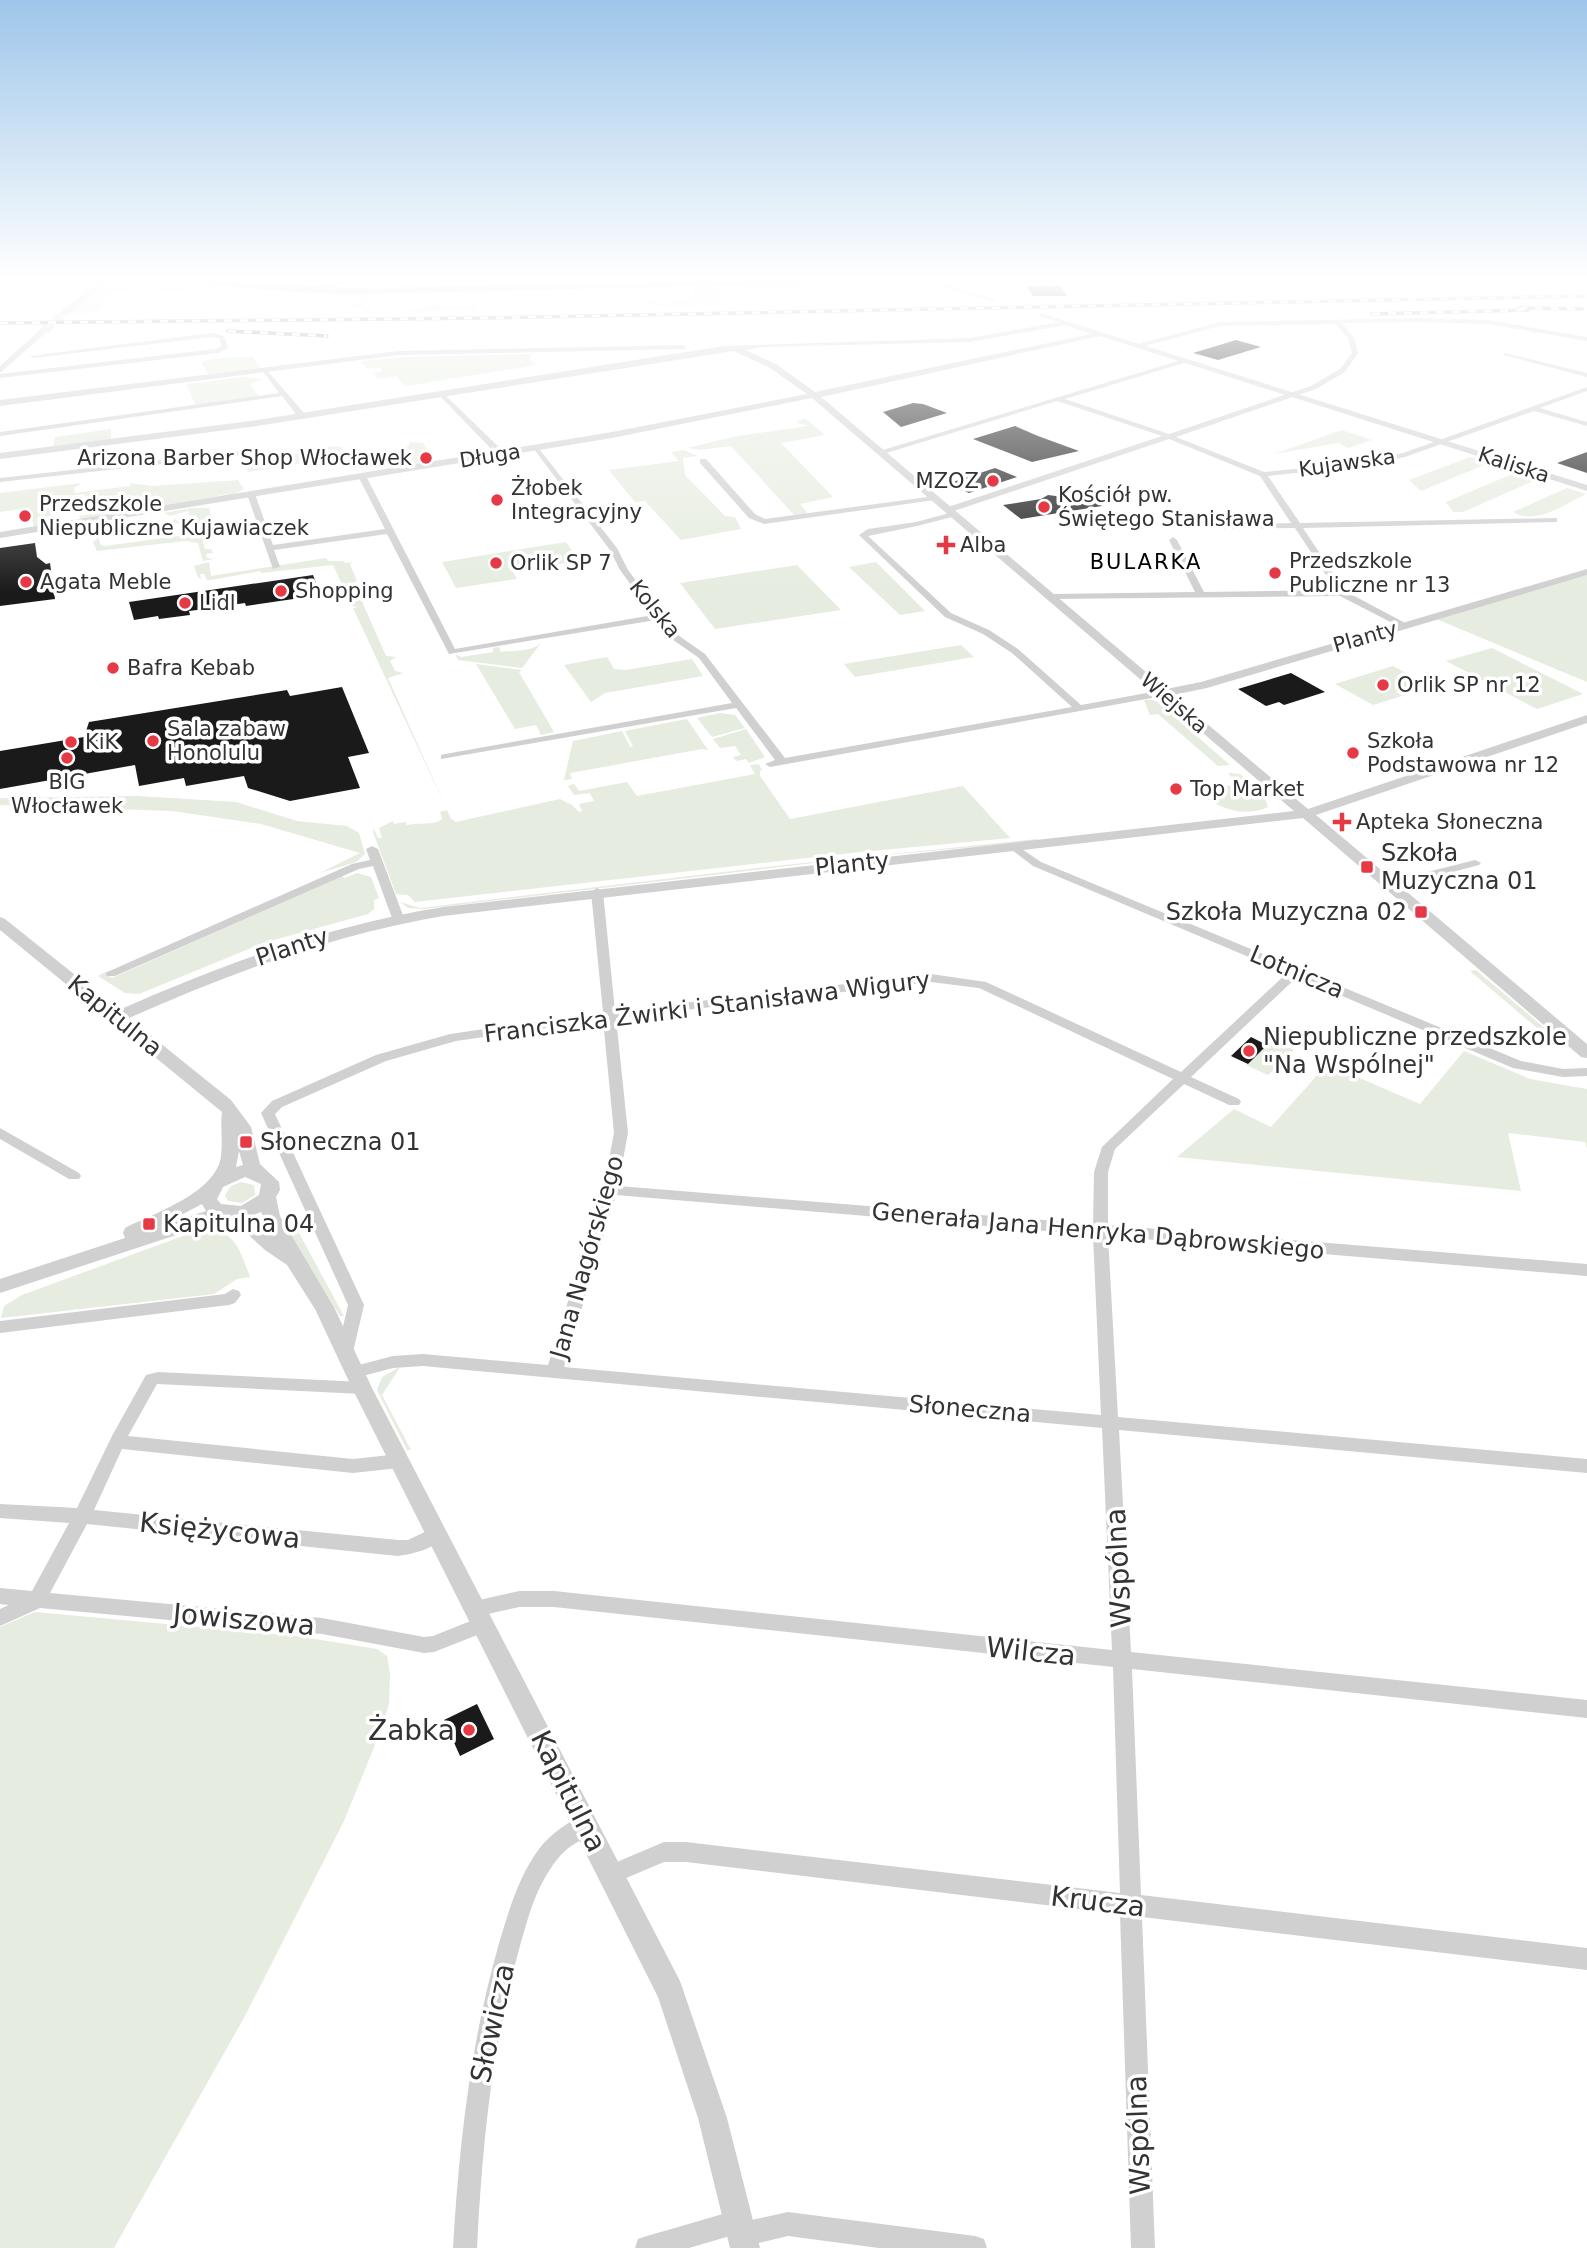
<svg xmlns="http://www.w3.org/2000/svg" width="1587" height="2248" viewBox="0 0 1587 2248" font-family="'DejaVu Sans',sans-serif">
	<rect width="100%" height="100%" fill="#fff"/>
	<g fill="#e6ecdf">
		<polygon points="119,279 127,280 137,290 112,291 94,313 68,313 93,293"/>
		<polygon points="135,279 197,287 188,291 139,290 130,281"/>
		<polygon points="691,286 715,286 705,289 722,288 722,300 713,305 657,306 648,303 648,300 654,300 655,304 674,304 674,300 689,296 696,299 689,299 702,300 692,296 694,289 690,289"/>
		<polygon points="335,294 370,294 365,306 371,307 370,312 410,311 430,305 476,305 475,310 364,313 366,306 357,309 346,307 361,302 364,297 328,296"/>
		<polygon points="531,354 530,360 537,365 406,386 396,376 377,379 374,373 383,371 379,367 367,369 361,361 407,357"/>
		<polygon points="231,357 253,357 260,368 208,374 201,361"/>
		<polygon points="243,377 263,379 250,384 258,396 196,406 186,384"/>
		<polygon points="806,419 825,435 781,443 833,497 800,504 808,514 795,516 731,446 700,450 687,448 737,436 802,427 808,425 800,424 796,421"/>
		<polygon points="111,429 111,439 53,447 55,437"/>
		<polygon points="1342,430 1372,440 1348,448 1339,443 1274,454"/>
		<polygon points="410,442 423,443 430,454 416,456 421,464 394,465 393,463 399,460"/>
		<polygon points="319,446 343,447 339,455 321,460 248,472 244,464 248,455 315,453"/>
		<polygon points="684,450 698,456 683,458 685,475 725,516 735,517 741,529 681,540 645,501 635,502 609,470 679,461 671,452"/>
		<polygon points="1470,457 1489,463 1421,491 1409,480"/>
		<polygon points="1517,472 1538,479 1463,512 1453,512 1446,502"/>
		<polygon points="238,480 244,489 239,491 244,490 226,497 109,515 219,497 235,491 215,497 80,519 79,516 92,514 84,494 46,499 54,523 44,525 61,523 8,530 34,527 29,508 0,512 0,493 82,483 74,488 75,493 130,486 130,483 152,486"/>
		<path d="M1567 488 1586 494C1565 504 1536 526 1513 512Z"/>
		<polygon points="191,508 209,508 212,519 204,521 206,527 199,530 201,537 209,538 203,542 205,549 211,549 213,553 206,554 207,558 214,559 203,561 198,543 186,541 97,551 93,542 97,539 91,525 94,524 98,532 108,535 99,538 100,544 105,546 192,534 182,534 178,523 170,522 176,519 178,522 191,520 188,511 170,516 164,513"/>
		<polygon points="566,542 579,561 512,571 517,579 456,588 442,562"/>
		<path d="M326 558 328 561H343L345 563 354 562 350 564 357 581 354 582 359 595H367L369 598 362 601 364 606 386 656 396 657 390 661 395 671 403 673 388 678 451 819 456 822 560 799 572 805 579 812 582 811 579 804 594 801 590 793 574 795 568 786 574 784 579 791 627 782 637 796 755 774 750 765 759 764 762 770 760 771V776L790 819 963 786 1010 838 851 853 415 902 408 895 396 894 373 832 374 829 378 838H382L379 828 393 821 394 824 406 822 407 825C420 822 434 826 442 819L440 812 447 810 353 608 359 607 352 606 333 565 261 573 260 571 211 580H207L204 574H200L201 579 198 577 194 566 209 562 211 576Z"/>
		<polygon points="876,562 925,611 900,615 849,567"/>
		<polygon points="797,565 841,610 715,629 680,583"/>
		<polygon points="1587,575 1587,682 1434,618"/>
		<path d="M541 643 522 668 458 660 455 654 461 657 493 652V648L499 647 501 652C514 650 532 652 541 643Z"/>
		<polygon points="961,645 974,657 855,677 844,664"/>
		<polygon points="1492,648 1583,694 1537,709 1446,661"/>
		<polygon points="607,657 614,669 626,670 692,659 703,676 605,693 591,702 564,665"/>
		<polygon points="476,664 522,670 519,672 554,732 541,735 536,725 515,729"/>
		<polygon points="1393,666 1431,687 1373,705 1335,684"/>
		<polygon points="1144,700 1155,700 1230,765 1218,766 1158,714 1150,715"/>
		<polygon points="720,713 735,715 745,728 712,737 697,718"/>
		<polygon points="687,719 708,750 702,749 570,773 572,779 564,780 573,741 622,731 630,747 633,746 625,731"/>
		<polygon points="746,729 765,757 749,763 746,759 736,761 733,757 741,755 735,746 720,748 713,739"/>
		<path d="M1228 773 1240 774 1267 796 1265 798 1268 807C1244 818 1217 809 1198 791L1238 784Z"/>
		<polygon points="137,796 236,802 297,821 347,826 359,833 365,854 356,862 320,873 360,853 261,824 172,811 0,805 0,798 6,798"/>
		<polygon points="1037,839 1039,841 865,857 423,909 408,908 400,902 420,908 784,865"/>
		<polygon points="357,873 371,877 379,898 374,900 374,909 368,914 263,943 139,994 125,993 98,976 116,966 104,973 112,978 342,876 344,878"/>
		<polygon points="1476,970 1560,1041 1552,1041 1470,971"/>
		<polygon points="1266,1038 1294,1050 1287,1057 1280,1054 1270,1063 1277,1067 1268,1075 1246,1065 1267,1045 1262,1042"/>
		<polygon points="1464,1051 1530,1079 1587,1089 1587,1149 1585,1142 1508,1133 1521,1191 1177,1157 1234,1109 1271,1127 1327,1064 1420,1104"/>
		<polygon points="241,1182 254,1185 255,1195 242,1203 228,1201 225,1195 231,1186"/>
		<polygon points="293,1222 344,1316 340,1316 285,1225"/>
		<path d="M202 1229C235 1229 240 1250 250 1277L237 1279 214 1294 1 1318 4 1306 22 1295Z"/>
		<polygon points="400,1367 382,1395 411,1450 407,1450 377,1390 382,1377"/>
		<polygon points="35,1612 296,1636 377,1649 387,1656 390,1674 389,1703 383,1725 344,1821 245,2016 114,2248 0,2248 0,1627"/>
	</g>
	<g fill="#1a1a1a">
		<polygon points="1027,286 1061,286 1067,296 1033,296"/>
		<polygon points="1236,340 1261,347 1218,360 1193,353"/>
		<polygon points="913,403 923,404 947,413 901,427 883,412"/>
		<polygon points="1015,426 1038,436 1079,451 1032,462 973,439"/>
		<polygon points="1587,452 1587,473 1557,463"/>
		<polygon points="995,468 1017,477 969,493 947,484"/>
		<polygon points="1048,495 1102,502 1102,506 1021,519 1003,505 1041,499"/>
		<polygon points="35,543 37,557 46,564 50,563 55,599 0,606 0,548"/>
		<polygon points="313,575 321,595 246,606 245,603 197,610 189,611 190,615 159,619 158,616 134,620 129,602"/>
		<polygon points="1291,673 1325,692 1284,705 1279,702 1266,706 1238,689"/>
		<polygon points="342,687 369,753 348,757 360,788 290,801 248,788 244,776 186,786 184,778 139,786 135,765 0,789 0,751 84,737 89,722 287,690 290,696"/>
		<polygon points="1251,1037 1267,1045 1248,1064 1231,1056"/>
		<polygon points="477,1704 494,1739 460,1756 444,1720"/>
	</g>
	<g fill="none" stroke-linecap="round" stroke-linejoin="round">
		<polyline stroke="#d6d6d6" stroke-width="9" stroke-dasharray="9 4.5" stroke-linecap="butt" points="45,330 64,313"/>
		<g fill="#d0d0d0" fill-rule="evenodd">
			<polygon points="347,279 367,279 383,284 380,286 358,280 326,286 323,284"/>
			<polygon points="915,279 939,283 1201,279 948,286 995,299 993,302"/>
			<polygon points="1316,279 1328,279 1329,280 1326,282"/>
			<polygon points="1041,313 1068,322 1069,323 1066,325 1039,316"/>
			<polygon points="1418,318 1488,320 1587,337 1587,341 1488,324 1418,322 1342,323 1354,338 1358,353 1345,372 1316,389 1176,437 1264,472 1352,463 1403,453 1587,387 1587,391 1540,408 1587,422 1587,426 1534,411 1405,457 1352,467 1268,476 1300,523 1557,518 1557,522 1554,522 1303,528 1345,591 1407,624 1409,626 1404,629 1340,596 1050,599 1050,595 1053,594 1195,592 1169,540 1173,537 1177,540 1204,592 1336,590 1295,528 1220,529 1216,527 1220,525 1291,523 1260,476 1169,439 951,512 945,512 945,508 1162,436 1057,401 883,454 876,452 1185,359 1187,362 1065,399 1169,434 1311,386 1340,369 1352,353 1348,338 1335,324 1220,326 1137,348 1135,345 1220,322"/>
			<polygon points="211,333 224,336 228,348 218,353 0,378 0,374 216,349 222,346 219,338 211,337 33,358 30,356"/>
			<polygon points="1504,353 1587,373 1587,377 1504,355"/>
			<polygon points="265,368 305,414 305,418 299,418 282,396 0,436 0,432 279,393 262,370"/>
			<polygon points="439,393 443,393 504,452 504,456 498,456 439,395"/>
			<polygon points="537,446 617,548 628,570 675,633 705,654 785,758 1072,707 1012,653 983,634 945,617 859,535 868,529 916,522 953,512 956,512 956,516 917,526 868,536 951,613 989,630 1018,649 1081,705 1163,690 1168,693 1163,696 770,767 765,764 775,760 736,708 441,759 441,755 445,754 732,703 699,658 669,637 656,620 449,654 387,534 274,550 280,567 273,569 247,494 251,492 255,494 273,545 385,529 358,476 365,474 455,649 653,615 620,570 610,550 533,448"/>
			<polygon points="241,451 244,451 244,455 0,482 0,478"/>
			<polygon points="700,459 706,459 755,514 765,519 935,496 939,498 935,500 764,524 749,518 700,463"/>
			<path d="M1016 845 1041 862 1521 1061 1563 1069 1587 1068V1076L1563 1077 1513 1068 1297 977 1191 1077 1239 1099 1241 1102 1239 1105H1229L1184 1084 1115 1149 1108 1172V1225L1587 1264V1276L1108 1236 1118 1417 1587 1459V1473L1119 1430 1131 1652 1587 1700V1718L1132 1669 1141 1895 1587 1948V1970L1142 1917 1155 2248H1131L1120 1914 686 1862H664L612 1884 605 1881 601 1874 605 1867 664 1842H686L1120 1893 1113 1667 554 1607H519L475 1617 468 1615 466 1609 468 1603 475 1601 519 1591H554L1112 1650 1102 1428 423 1366 393 1368 355 1378 349 1376 347 1372 349 1368 355 1366 393 1356 423 1354 548 1365 603 1190 614 1133 603 1020 456 1041 386 1061 282 1107 275 1114 364 1305 353 1352 351 1356 345 1358 339 1356 337 1352 348 1305 261 1113 272 1101 376 1055 450 1034 603 1012 591 892 597 888 603 892 615 1011 931 974 986 982 1181 1072 1287 973 1033 866 1012 850 1010 848ZM931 982 979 988 1173 1079 1102 1147 1094 1172 1093 1224 618 1186 628 1133 616 1018ZM616 1195 1093 1235 1101 1415 564 1367Z"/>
			<polygon points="372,846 378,849 404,918 402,921 394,921 392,918 373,866 359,869 115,976 107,976 105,973 352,864 370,860 366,849"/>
			<polygon points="1475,860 1481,863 1479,865 1388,889 1382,885 1384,883"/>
			<polygon points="0,1128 79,1173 81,1176 79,1179 69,1179 0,1139"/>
			<polygon points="233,1289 239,1291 241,1295 235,1303 229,1305 0,1333 0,1321 225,1294"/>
			<path d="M158 1372 362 1382 368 1383 370 1388 368 1393 362 1394 157 1384 128 1436 353 1459 399 1454 405 1456 408 1461 405 1466 399 1468 353 1473 122 1449 94 1510 398 1540H408L437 1526 443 1529 446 1534C439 1548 413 1554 398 1556L87 1524 50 1593 322 1618 424 1637 433 1636 483 1616 490 1618 492 1624 490 1630 434 1652 424 1653 322 1634 40 1608 0 1626V1609L9 1605 0 1604V1588L32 1591 69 1523 0 1518V1504L77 1508 113 1434 146 1375Z"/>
			<path d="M586 1814 593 1817 596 1824C591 1837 575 1842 565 1851 553 1862 545 1877 538 1891 529 1912 523 1935 517 1957 491 2052 482 2150 477 2248H453C459 2146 470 2046 498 1947 508 1913 518 1877 539 1849 550 1834 569 1821 586 1814Z"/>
			<polygon points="740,2209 749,2212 752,2220 788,2212 975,2236 984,2239 987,2248 879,2248 788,2236 742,2247 733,2244 730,2236 689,2248 635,2248 638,2239 647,2236"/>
		</g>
		<g fill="#d0d0d0" fill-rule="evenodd">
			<polygon points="103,279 111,279 67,315 61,315 61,311"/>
			<polygon points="680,279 689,279 685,281"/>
			<path d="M1066 321 1587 485V491L1100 336 821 397 1166 689 1201 682 1587 569V575L1207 688 1173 695 1308 809 1587 715V723L1316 815 1587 1044V1058L1581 1057 1303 818 443 916C332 935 231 973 129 1018L231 1100 251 1127 260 1164 279 1182 280 1190 276 1197 280 1216 334 1307 372 1388 680 1981 727 2118 760 2248H730L698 2118 658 1997 352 1388 315 1309 287 1265 265 1250 232 1220 225 1219 0 1293V1279L125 1238 123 1233 125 1228C155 1213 217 1192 221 1156 223 1141 220 1126 222 1112L0 930V917L5 919 119 1010C226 963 327 926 443 907L1294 811 812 398 612 438 0 538V532L612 432 807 394 770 368 734 351 257 426 0 459V453L257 420 724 346 969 338ZM1066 325 1091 334 815 392 776 364 746 350 762 347 969 342ZM239 1151 243 1165 236 1167ZM245 1177 261 1184 259 1195 241 1206 221 1204 217 1199 223 1187ZM202 1204 206 1211 160 1226ZM261 1212 275 1237 251 1216Z"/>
			<polygon points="42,328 49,330 0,373 0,366"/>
			<polygon points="683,345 686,349 399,355 0,406 0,400 399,351"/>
		</g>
		<polygon fill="#ababab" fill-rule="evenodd" points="174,279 358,288 782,279 894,279 890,282 358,294 296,292 178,282"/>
		<g stroke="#888" stroke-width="3.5">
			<g id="rail">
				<polyline points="1519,308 1582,309"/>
				<polyline points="1372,314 1528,310"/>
				<polyline points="0,323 484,318 1587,296"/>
				<polyline points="228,331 327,336"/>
			</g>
		</g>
		<use href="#rail" stroke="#fff" stroke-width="2.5" stroke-dasharray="8" stroke-linecap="butt"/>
	</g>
	<linearGradient id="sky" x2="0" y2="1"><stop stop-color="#9ec6ea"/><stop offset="0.47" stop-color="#fff"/><stop offset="1" stop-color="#fff" stop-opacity="0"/></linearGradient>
	<rect width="1587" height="593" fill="url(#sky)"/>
	<g fill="#e63946" stroke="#fff" stroke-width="2.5">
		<circle cx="426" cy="458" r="7"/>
		<circle cx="993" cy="481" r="7"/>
		<circle cx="497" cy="500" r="7"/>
		<circle cx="1044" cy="507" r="7"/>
		<circle cx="25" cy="516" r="7"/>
		<path d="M942.5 534.5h7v7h7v7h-7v7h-7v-7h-7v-7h7z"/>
		<circle cx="496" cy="563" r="7"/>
		<circle cx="1275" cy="573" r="7"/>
		<circle cx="26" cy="582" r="7"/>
		<circle cx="281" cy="591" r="7"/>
		<circle cx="185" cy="603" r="7"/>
		<circle cx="113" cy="668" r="7"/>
		<circle cx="1383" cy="685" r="7"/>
		<circle cx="153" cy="741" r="7"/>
		<circle cx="71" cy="742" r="7"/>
		<circle cx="1353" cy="753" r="7"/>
		<circle cx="67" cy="758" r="7"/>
		<circle cx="1176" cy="789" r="7"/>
		<path d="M1338.5 811.5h7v7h7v7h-7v7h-7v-7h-7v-7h7z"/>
		<rect x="1360" y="860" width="14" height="14" rx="3.5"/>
		<rect x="1414" y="905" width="14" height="14" rx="3.5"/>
		<circle cx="1249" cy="1051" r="7"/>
		<rect x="239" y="1135" width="14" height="14" rx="3.5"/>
		<rect x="142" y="1217" width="14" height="14" rx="3.5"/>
		<circle cx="469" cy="1730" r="7"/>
	</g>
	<g text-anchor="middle" stroke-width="7" stroke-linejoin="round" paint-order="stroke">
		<g font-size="21" fill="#333" stroke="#fff">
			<text transform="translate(490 456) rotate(-9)" y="7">Długa</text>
			<text transform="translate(1347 463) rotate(-8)" y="7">Kujawska</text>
			<text transform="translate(1514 465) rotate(18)" y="7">Kaliska</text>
			<text transform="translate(655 609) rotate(51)" y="7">Kolska</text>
			<text transform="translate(1365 637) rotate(-16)" y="7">Planty</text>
			<text transform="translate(1174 703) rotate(41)" y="7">Wiejska</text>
		</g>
		<g font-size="21" fill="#333" stroke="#fff" text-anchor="start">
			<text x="412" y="465" text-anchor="end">Arizona Barber Shop Włocławek</text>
			<text x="979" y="488" text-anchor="end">MZOZ</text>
			<text x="511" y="495">Żłobek<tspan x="511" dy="24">Integracyjny</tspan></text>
			<text x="1058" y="502">Kościół pw.<tspan x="1058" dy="24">Świętego Stanisława</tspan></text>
			<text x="39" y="511">Przedszkole<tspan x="39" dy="24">Niepubliczne Kujawiaczek</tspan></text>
			<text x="960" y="552">Alba</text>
			<text x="1289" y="568">Przedszkole<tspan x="1289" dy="24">Publiczne nr 13</tspan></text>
			<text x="510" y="570">Orlik SP 7</text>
			<text x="40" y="589">Agata Meble</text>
			<text x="295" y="598">Shopping</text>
			<text x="199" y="610">Lidl</text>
			<text x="127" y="675">Bafra Kebab</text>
			<text x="1397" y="692">Orlik SP nr 12</text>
			<text x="167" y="736">Sala zabaw<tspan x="167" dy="24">Honolulu</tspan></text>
			<text x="1367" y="748">Szkoła<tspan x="1367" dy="24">Podstawowa nr 12</tspan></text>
			<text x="85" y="749">KiK</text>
			<text x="67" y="789" text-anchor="middle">BIG<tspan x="67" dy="24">Włocławek</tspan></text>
			<text x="1190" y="796">Top Market</text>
			<text x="1356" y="829">Apteka Słoneczna</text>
		</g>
		<g font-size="21" letter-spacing="2" fill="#000" stroke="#fff">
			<text x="1146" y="569">BULARKA</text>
		</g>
		<g font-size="24" fill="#333" stroke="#fff" text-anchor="start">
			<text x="1381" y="861">Szkoła<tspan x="1381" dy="28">Muzyczna 01</tspan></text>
			<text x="1407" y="920" text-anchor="end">Szkoła Muzyczna 02</text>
			<text x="1263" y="1045">Niepubliczne przedszkole<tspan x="1263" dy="28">"Na Wspólnej"</tspan></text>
			<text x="260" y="1150">Słoneczna 01</text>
			<text x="163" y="1232">Kapitulna 04</text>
		</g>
		<g font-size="24" fill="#333" stroke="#fff">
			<text transform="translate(852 864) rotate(-6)" y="8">Planty</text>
			<text transform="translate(292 947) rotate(-18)" y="8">Planty</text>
			<text transform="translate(1297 972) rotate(23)" y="8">Lotnicza</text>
			<text transform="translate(707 1007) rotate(-7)" y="8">Franciszka Żwirki i Stanisława Wigury</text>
			<text transform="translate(115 1016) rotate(39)" y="8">Kapitulna</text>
			<text transform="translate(1098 1231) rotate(5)" y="8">Generała Jana Henryka Dąbrowskiego</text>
			<text transform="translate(587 1257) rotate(-74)" y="8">Jana Nagórskiego</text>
			<text transform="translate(970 1409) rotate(5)" y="8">Słoneczna</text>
		</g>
		<g font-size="28" fill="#333" stroke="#fff">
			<text transform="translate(220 1530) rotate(6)" y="10">Księżycowa</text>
			<text transform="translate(1118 1568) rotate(-93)" y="10">Wspólna</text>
			<text transform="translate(244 1619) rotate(5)" y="10">Jowiszowa</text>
			<text transform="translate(1031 1651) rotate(6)" y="10">Wilcza</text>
			<text transform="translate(569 1791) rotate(63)" y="10">Kapitulna</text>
			<text transform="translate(1098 1901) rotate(7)" y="10">Krucza</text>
			<text transform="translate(492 2023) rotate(-78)" y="10">Słowicza</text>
			<text transform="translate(1138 2135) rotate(-92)" y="10">Wspólna</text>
		</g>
		<g font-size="28" fill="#333" stroke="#fff" text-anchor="end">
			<text x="455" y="1740">Żabka</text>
		</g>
	</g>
</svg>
